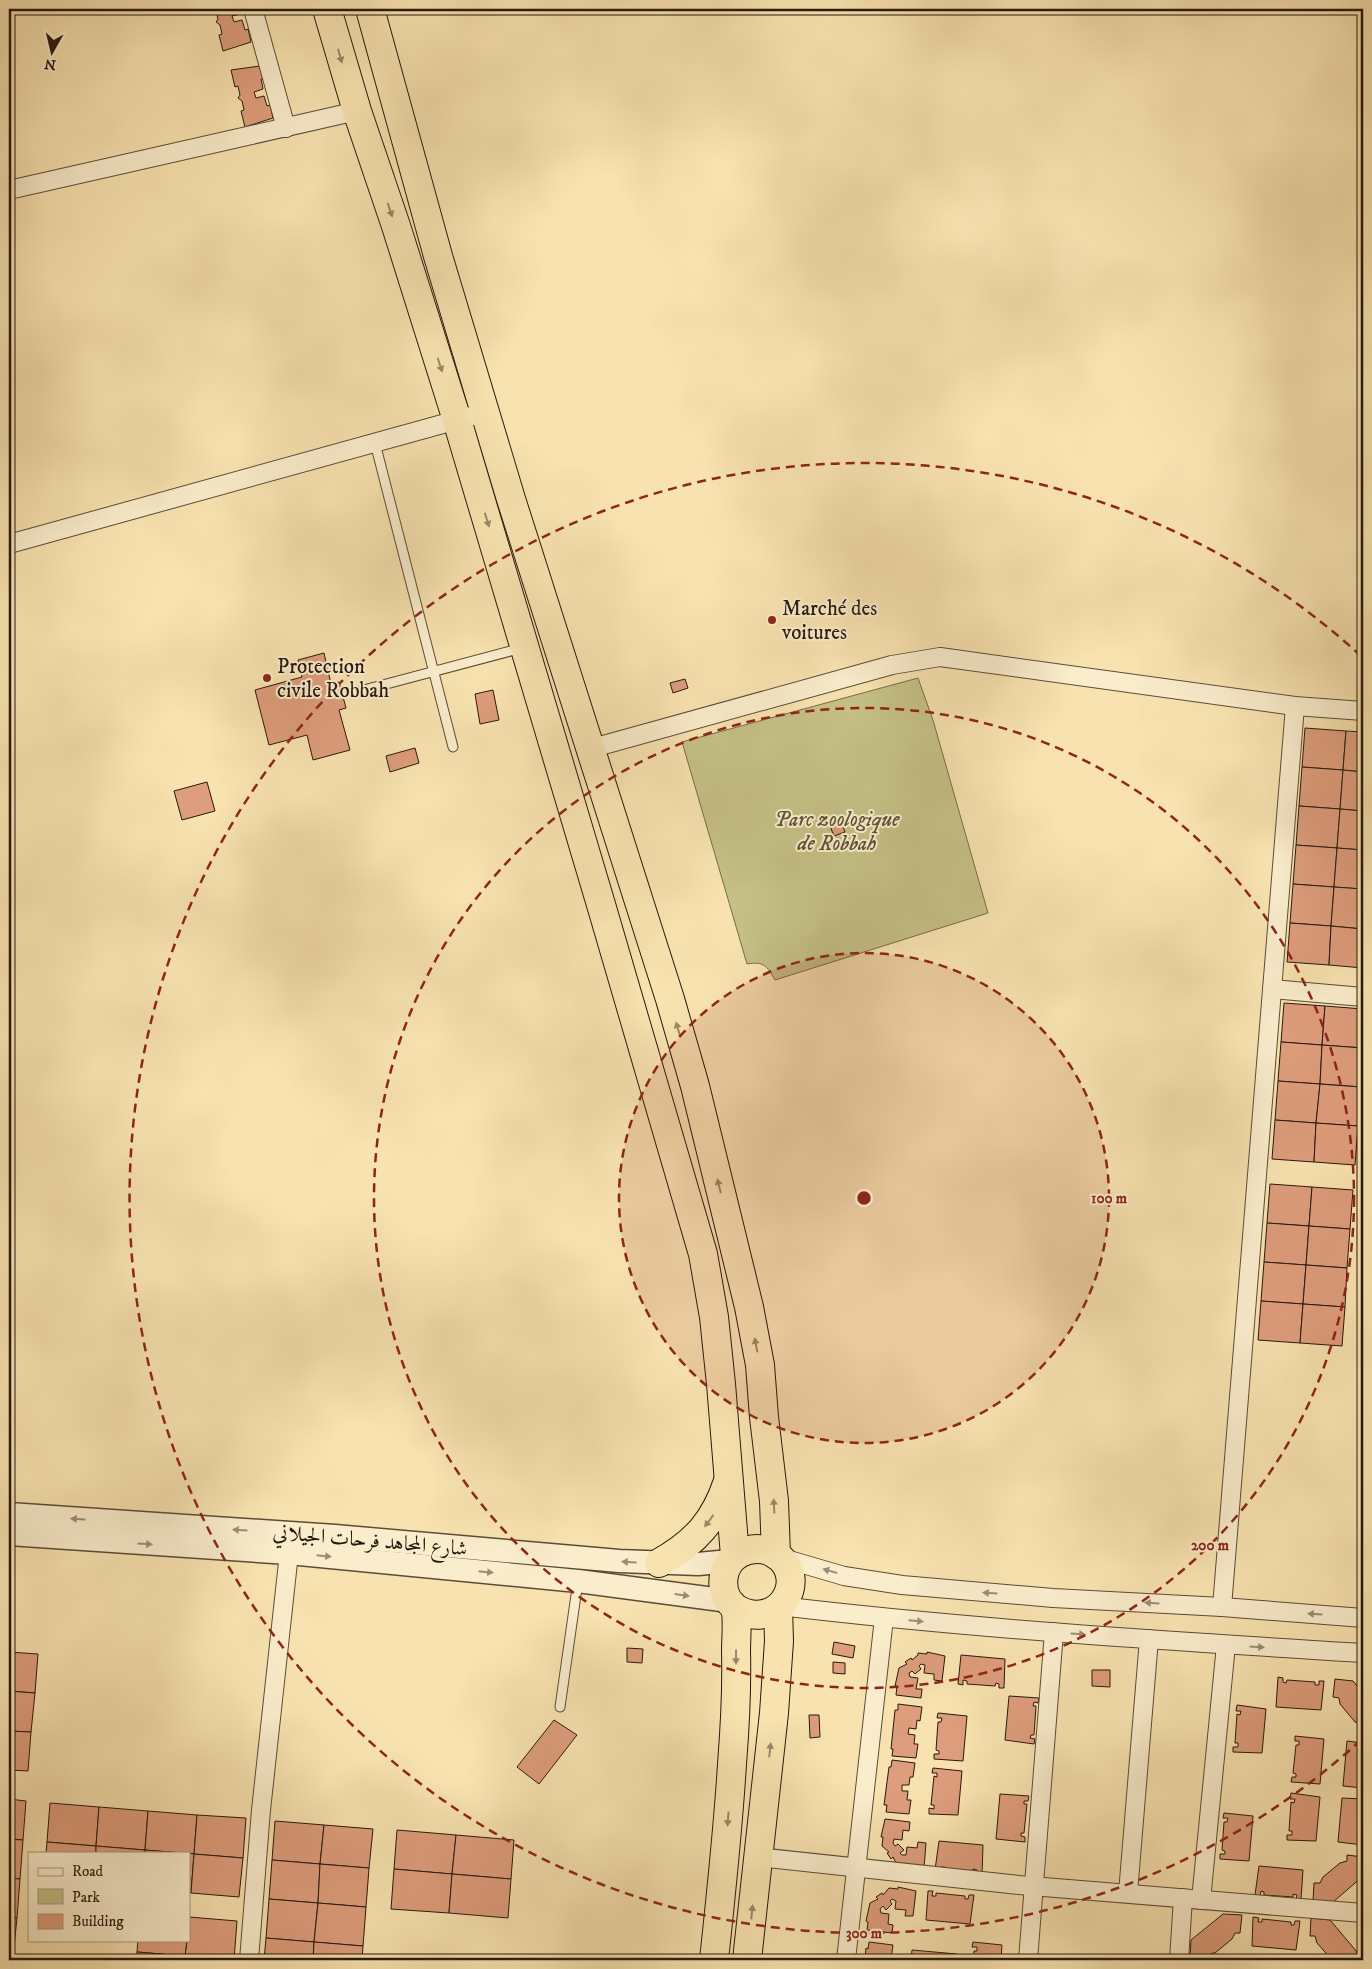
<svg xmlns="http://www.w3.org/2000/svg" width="1372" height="1969" viewBox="0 0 1372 1969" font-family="'IM FELL DW Pica',Amiri,serif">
	<rect width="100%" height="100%" fill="#f8e3b0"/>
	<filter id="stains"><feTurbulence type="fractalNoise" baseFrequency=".004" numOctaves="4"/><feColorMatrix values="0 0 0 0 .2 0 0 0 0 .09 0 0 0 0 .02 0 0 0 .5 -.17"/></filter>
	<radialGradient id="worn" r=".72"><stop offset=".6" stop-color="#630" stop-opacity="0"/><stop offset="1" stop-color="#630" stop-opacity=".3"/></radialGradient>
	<path fill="#c5c186" stroke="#766c4a" d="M918 678 933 720 988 913 775 980C767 966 764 961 747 964L682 742Z"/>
	<g fill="#de9d7c" stroke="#27180d">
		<polygon points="212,9 240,9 241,14 232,16 234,22 242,20 245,30 248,29 251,42 223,51 219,35 222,34 220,25 216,22 218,19 216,10 213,11"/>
		<polygon points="260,66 263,79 261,79 263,89 254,92 256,98 264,96 267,106 270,105 273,118 245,127 241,111 244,110 242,101 238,98 240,95 238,86 235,87 231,70"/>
		<polygon points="324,653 331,684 339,682 346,708 339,710 350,750 313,760 307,735 269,745 255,690 302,677 298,660"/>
		<polygon points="685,679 688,688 673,693 670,683"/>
		<polygon points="493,690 499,720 480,724 475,694"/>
		<polygon points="1305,728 1346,731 1343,770 1302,767"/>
		<polygon points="1346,731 1363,732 1363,772 1343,770"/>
		<polygon points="415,748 419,763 390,772 386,756"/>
		<polygon points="1302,767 1343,770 1340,809 1299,806"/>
		<polygon points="1343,770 1363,772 1363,811 1340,809"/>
		<polygon points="207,782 215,811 182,820 174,791"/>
		<polygon points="1299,806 1340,809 1337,848 1296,845"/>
		<polygon points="1340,809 1363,811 1363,850 1337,848"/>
		<polygon points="839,817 845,832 834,836 828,821"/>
		<polygon points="1296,845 1337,848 1334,887 1293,884"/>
		<polygon points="1337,848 1363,850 1363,889 1334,887"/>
		<polygon points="1293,884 1334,887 1331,926 1290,923"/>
		<polygon points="1334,887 1363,889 1363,929 1331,926"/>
		<polygon points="1290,923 1331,926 1329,965 1287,962"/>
		<polygon points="1331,926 1363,929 1363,968 1329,965"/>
		<polygon points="1284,1003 1325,1006 1322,1045 1281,1042"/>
		<polygon points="1325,1006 1363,1009 1363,1048 1322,1045"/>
		<polygon points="1281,1042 1322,1045 1320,1084 1278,1081"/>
		<polygon points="1322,1045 1363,1048 1361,1087 1320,1084"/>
		<polygon points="1278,1081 1320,1084 1316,1123 1275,1120"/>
		<polygon points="1320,1084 1361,1087 1358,1126 1316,1123"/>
		<polygon points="1275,1120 1316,1123 1314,1162 1272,1159"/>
		<polygon points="1316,1123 1358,1126 1355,1165 1314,1162"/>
		<polygon points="1270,1184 1312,1187 1309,1226 1267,1223"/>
		<polygon points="1312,1187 1353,1190 1350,1229 1309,1226"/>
		<polygon points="1267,1223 1309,1226 1306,1265 1264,1262"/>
		<polygon points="1309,1226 1350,1229 1347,1268 1306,1265"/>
		<polygon points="1264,1262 1306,1265 1303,1304 1261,1301"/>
		<polygon points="1306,1265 1347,1268 1345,1307 1303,1304"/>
		<polygon points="1261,1301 1303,1304 1300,1343 1258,1340"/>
		<polygon points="1303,1304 1345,1307 1342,1346 1300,1343"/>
		<polygon points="834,1642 855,1646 853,1658 832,1654"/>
		<polygon points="627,1648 643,1649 642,1663 627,1662"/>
		<polygon points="9,1652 38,1654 35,1693 9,1691"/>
		<polygon points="927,1652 945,1656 942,1681 934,1680 934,1674 924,1673 925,1665 921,1664 919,1666 921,1669 915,1674 912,1671 909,1673 910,1677 918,1678 916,1689 922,1689 921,1698 896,1695 897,1686 895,1686 899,1668 907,1664 905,1662 911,1658 912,1660 918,1655 918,1653 927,1654"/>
		<polygon points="961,1655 1005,1659 1004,1688 999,1688 999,1684 996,1683 995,1686 967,1684 967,1681 963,1680 963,1685 958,1684"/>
		<polygon points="833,1662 845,1663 845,1674 833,1673"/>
		<polygon points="1092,1670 1110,1670 1110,1687 1092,1686"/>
		<polygon points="1278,1677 1283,1678 1283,1682 1286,1683 1287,1680 1315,1682 1315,1685 1319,1685 1319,1681 1324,1681 1321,1710 1276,1707"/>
		<polygon points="1335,1679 1353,1681 1363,1693 1363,1730 1361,1730 1361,1724 1355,1722 1340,1704 1339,1698 1333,1697"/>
		<polygon points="9,1691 35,1693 31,1732 9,1731"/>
		<polygon points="1009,1696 1039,1698 1038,1703 1034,1702 1033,1706 1036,1706 1034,1735 1031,1735 1030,1738 1035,1739 1034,1744 1005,1740"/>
		<polygon points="898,1704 922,1707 920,1721 917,1720 916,1729 909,1728 908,1734 915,1735 914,1744 918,1744 916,1758 892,1756 893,1749 891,1749 895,1710 898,1710"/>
		<polygon points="1237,1705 1266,1709 1262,1753 1233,1752 1233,1747 1238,1747 1238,1743 1235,1743 1237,1714 1240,1715 1241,1711 1236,1711"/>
		<polygon points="938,1713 967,1716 963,1761 934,1759 934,1754 939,1754 939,1751 936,1750 938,1722 941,1722 942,1718 937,1718"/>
		<polygon points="809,1715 819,1715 820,1737 810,1738"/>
		<polygon points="554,1720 577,1735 539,1784 517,1767"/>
		<polygon points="9,1731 31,1732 28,1771 9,1770"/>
		<polygon points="1295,1736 1324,1739 1320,1784 1291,1782 1292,1777 1296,1777 1296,1774 1293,1773 1296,1745 1299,1745 1299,1741 1295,1741"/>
		<polygon points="1347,1741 1363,1743 1363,1788 1343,1786"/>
		<polygon points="892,1760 915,1763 913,1777 910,1777 909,1785 902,1785 902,1791 908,1791 907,1800 911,1800 909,1814 886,1812 887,1805 884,1805 889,1767 891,1767"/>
		<polygon points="933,1768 962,1771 958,1815 929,1814 929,1808 934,1809 934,1805 931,1805 934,1776 937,1777 937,1773 932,1773"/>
		<polygon points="1291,1793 1320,1797 1316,1841 1287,1840 1287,1835 1292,1835 1292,1831 1289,1831 1291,1802 1294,1803 1295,1799 1290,1799"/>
		<polygon points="1000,1794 1029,1796 1028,1801 1024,1801 1024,1804 1027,1804 1024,1833 1021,1833 1021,1836 1025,1837 1025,1842 996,1839"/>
		<polygon points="1342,1798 1363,1799 1363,1845 1338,1842"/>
		<polygon points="9,1799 26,1801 23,1840 9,1839"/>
		<polygon points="50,1803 99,1807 96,1846 47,1842"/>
		<polygon points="99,1807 148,1811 145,1850 96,1846"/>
		<polygon points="148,1811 197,1815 194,1854 145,1850"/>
		<polygon points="1224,1813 1253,1816 1249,1861 1220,1859 1220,1854 1225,1854 1225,1851 1222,1850 1224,1822 1227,1822 1228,1818 1223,1818"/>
		<polygon points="197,1815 246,1818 243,1858 194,1854"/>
		<polygon points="885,1819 910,1822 909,1831 903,1830 902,1840 894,1839 893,1843 895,1846 898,1844 904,1850 900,1853 902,1855 906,1855 907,1847 917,1848 918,1842 926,1843 924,1868 897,1865 893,1857 891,1859 887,1853 889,1852 882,1846 883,1837 881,1837"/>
		<polygon points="275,1821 324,1825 320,1864 272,1860"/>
		<polygon points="324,1825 373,1829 369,1868 320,1864"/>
		<polygon points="397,1830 456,1835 452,1874 394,1869"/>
		<polygon points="456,1835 514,1840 511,1879 452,1874"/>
		<polygon points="9,1839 23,1840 20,1879 9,1878"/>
		<polygon points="939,1841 983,1845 982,1875 976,1874 977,1870 973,1869 973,1872 944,1870 945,1867 941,1867 940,1871 935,1870"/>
		<polygon points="47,1842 96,1846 96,1853 46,1853"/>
		<polygon points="96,1846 145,1850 145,1853 96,1853"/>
		<polygon points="145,1850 183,1853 145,1853"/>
		<polygon points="189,1853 194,1854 191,1893 189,1893"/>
		<polygon points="194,1854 243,1858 239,1897 191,1893"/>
		<polygon points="1347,1855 1363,1857 1363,1876 1332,1903 1313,1901 1314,1883 1320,1883 1323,1877 1340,1863 1347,1861"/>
		<polygon points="272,1860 320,1864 318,1903 269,1899"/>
		<polygon points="320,1864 369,1868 366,1907 318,1903"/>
		<polygon points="1259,1866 1303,1870 1301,1899 1296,1899 1297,1895 1293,1894 1293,1897 1264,1895 1264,1892 1261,1891 1260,1896 1255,1895"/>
		<polygon points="394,1869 452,1874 449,1913 391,1909"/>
		<polygon points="452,1874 511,1879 508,1918 449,1913"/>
		<polygon points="9,1878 20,1879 17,1918 9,1917"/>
		<polygon points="898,1887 916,1891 913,1916 905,1916 906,1910 895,1909 896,1901 892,1899 890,1901 892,1904 886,1910 883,1906 880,1909 881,1913 889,1914 888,1924 893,1925 892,1933 867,1930 868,1922 866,1921 870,1903 878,1899 876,1897 882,1893 883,1895 889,1888 898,1889"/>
		<polygon points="928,1891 933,1891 932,1896 936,1896 936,1893 965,1896 965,1899 968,1899 969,1895 974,1895 970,1924 926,1920"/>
		<polygon points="269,1899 318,1903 314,1942 266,1938"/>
		<polygon points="318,1903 366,1907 363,1946 314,1942"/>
		<polygon points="1223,1914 1242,1915 1240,1933 1235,1933 1232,1939 1215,1953 1212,1953 1211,1955 1208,1955 1208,1960 1190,1959 1191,1940"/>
		<polygon points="9,1917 17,1918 13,1957 9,1957"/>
		<polygon points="189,1917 237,1921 234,1960 185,1956 187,1940 189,1940"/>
		<polygon points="1253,1917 1259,1918 1258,1922 1262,1922 1262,1919 1291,1922 1291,1925 1294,1925 1295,1921 1300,1921 1296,1950 1252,1946"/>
		<polygon points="1311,1918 1330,1920 1357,1952 1356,1960 1332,1960 1317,1943 1315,1936 1310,1936"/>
		<polygon points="266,1938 314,1942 313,1960 264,1960"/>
		<polygon points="138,1940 187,1940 185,1956 137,1952"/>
		<polygon points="314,1942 363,1946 362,1960 313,1960"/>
		<polygon points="869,1942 893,1945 891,1959 865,1960 866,1948 868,1949"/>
		<polygon points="973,1942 1002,1945 1001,1960 973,1960 974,1951 977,1951 977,1947 972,1947"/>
		<polygon points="912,1950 957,1954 956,1960 911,1960"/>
		<polygon points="137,1952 185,1956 185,1960 136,1960"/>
		<polygon points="185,1956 234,1960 185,1960"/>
	</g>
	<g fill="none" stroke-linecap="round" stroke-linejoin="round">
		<g stroke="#5b4b36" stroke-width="11">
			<g id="service">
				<polyline points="375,443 453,747"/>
				<polyline points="360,691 522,648"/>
				<polyline points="560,1707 578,1581"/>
			</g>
		</g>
		<g stroke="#5b4b36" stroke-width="20">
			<g id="minor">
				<polyline points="253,9 286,128"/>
				<polyline points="9,190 357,111"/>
				<polyline points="9,544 486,412"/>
				<polyline points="589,749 892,665 940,657 1295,706 1363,711"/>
				<polyline points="1272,989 1363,997"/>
				<polyline points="779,1557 844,1576 902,1585 1053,1598 1222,1607 1363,1618"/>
				<path d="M780 1606C974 1629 1169 1641 1363 1653"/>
				<polyline points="1222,1607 1295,706"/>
				<polyline points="758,1857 1019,1885 1363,1913"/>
				<polyline points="1128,1893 1149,1639"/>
				<polyline points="1201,1900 1226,1645"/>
				<polyline points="249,1960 261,1810 289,1553"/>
				<polyline points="846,1960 884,1618"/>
				<polyline points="1028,1960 1054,1632"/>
				<polyline points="1179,1960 1183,1898"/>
			</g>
		</g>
		<g stroke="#5b4b36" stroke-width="25">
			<g id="tertiary">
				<polyline points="9,1514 335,1536 619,1561 698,1564 730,1561"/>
				<polyline points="9,1534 289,1553 578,1581 729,1601"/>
			</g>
		</g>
		<g stroke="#27180d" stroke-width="30">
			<g id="trunk">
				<polyline points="327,9 357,111 396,226 457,420 602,908 703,1254 714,1317 721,1384 735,1556"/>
				<polyline points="370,9 438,256 511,499 670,999 695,1086 749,1307 760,1365 764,1417 774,1501 776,1555"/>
				<path d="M659 1563C695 1543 715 1521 728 1481"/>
				<path d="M714 1960C721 1895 728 1830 732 1764 735 1726 737 1688 736 1651 736 1641 738 1617 735 1609 734 1606 730 1603 728 1600 723 1592 722 1581 725 1571 732 1550 760 1542 778 1556 810 1582 776 1633 735 1608"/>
				<polyline points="747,1960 774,1713 779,1641 778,1608"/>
			</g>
		</g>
		<use href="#service" stroke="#faedcc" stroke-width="9"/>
		<use href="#minor" stroke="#faedcc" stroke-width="18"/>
		<use href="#tertiary" stroke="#faedcc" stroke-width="22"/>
		<use href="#trunk" stroke="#f8e3b0" stroke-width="28"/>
	</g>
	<defs><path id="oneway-solid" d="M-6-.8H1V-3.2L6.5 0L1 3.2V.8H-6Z" transform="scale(1.25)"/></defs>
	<g fill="#9a8867">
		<use href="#oneway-solid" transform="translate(340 56) rotate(74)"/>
		<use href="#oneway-solid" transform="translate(390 210) rotate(71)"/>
		<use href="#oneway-solid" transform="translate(440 365) rotate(72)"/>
		<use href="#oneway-solid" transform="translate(487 520) rotate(73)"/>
		<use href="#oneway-solid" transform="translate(678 1029) rotate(-106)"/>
		<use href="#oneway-solid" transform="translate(719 1186) rotate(-104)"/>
		<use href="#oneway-solid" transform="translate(756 1345) rotate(-101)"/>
		<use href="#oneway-solid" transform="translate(774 1506) rotate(-93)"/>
		<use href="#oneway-solid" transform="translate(709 1521) rotate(126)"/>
		<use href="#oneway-solid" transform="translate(736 1657) rotate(90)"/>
		<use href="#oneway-solid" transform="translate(770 1750) rotate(-84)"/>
		<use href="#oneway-solid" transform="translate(728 1819) rotate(94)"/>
		<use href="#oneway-solid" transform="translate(752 1912) rotate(-84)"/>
	</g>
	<g fill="#9b8d76">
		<use href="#oneway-solid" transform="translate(78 1519) rotate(-176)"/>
		<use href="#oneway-solid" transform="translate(240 1530) rotate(-176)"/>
		<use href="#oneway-solid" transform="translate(145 1544) rotate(4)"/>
		<use href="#oneway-solid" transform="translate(324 1556) rotate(6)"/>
		<use href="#oneway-solid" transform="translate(629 1562) rotate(-177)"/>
		<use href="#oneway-solid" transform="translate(830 1571) rotate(-164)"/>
		<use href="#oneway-solid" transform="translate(486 1572) rotate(6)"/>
		<use href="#oneway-solid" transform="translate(990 1593) rotate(-176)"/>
		<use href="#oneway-solid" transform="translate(682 1595) rotate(8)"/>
		<use href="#oneway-solid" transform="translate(1152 1603) rotate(-177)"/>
		<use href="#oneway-solid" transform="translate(1315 1614) rotate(-176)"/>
		<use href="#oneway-solid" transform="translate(916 1621) rotate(5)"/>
		<use href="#oneway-solid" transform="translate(1078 1634) rotate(4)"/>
		<use href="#oneway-solid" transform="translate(1257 1647) rotate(4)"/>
	</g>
	<circle cx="864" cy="1198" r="245" fill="#8f2418" fill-opacity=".12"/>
	<g fill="none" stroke="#8f2418" stroke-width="2.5" stroke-dasharray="9 6">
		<circle cx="864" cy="1198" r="245"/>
		<circle cx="864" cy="1198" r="490"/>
		<path d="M1361 1740A735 735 0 1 1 1361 656"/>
	</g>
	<g fill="#8f2418" stroke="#faedcc" stroke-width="2">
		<circle cx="772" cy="620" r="5"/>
		<circle cx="267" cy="678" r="5"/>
	</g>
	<g text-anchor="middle" stroke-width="4" stroke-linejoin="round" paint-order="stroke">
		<g font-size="21" fill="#27180d" stroke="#faedcc" text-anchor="start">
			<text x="782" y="615">Marché des<tspan x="782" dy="24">voitures</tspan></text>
			<text x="277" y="673">Protection<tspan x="277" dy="24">civile Robbah</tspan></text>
		</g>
		<g font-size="21" font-style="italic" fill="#5e5337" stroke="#faedcc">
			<text x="837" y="826">Parc zoologique<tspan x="837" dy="24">de Robbah</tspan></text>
		</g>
		<g font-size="21" fill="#27180d" stroke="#faedcc">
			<text transform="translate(370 1540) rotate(5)" y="7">شارع المجاهد فرحات الجيلاني</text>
		</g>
	</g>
	<circle cx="864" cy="1198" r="8" fill="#8f2418" stroke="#faedcc" stroke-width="2.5"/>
	<g font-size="15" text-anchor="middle" font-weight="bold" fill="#8f2418" stroke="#faedcc" stroke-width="4" stroke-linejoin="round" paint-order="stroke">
		<text x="1109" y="1203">100 m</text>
		<text x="1210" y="1550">200 m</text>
		<text x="864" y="1938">300 m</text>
	</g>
	<rect width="1372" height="1969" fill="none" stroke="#f8e3b0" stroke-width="30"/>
	<rect x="10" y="10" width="1352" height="1949" fill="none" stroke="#27180d" stroke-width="2.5"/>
	<rect x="15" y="15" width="1342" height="1939" fill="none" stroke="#27180d"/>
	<rect x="28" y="1852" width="162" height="90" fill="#faedcc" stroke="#a69880"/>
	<rect x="38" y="1868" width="25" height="8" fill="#faedcc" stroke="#a69880"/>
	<text x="72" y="1876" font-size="15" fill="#27180d">Road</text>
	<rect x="38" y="1889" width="25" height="15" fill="#c5c186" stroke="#a69880"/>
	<text x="72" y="1902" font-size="15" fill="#27180d">Park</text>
	<rect x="38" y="1914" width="25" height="15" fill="#de9d7c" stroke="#a69880"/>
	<text x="72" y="1926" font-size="15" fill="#27180d">Building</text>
	<g transform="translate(52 52) rotate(188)" stroke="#faedcc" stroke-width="4" paint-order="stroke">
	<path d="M0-4L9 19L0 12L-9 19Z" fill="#27180d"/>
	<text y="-8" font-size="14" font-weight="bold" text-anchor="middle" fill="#27180d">N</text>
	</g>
	<rect width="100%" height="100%" filter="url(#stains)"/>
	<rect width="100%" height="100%" fill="url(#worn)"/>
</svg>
